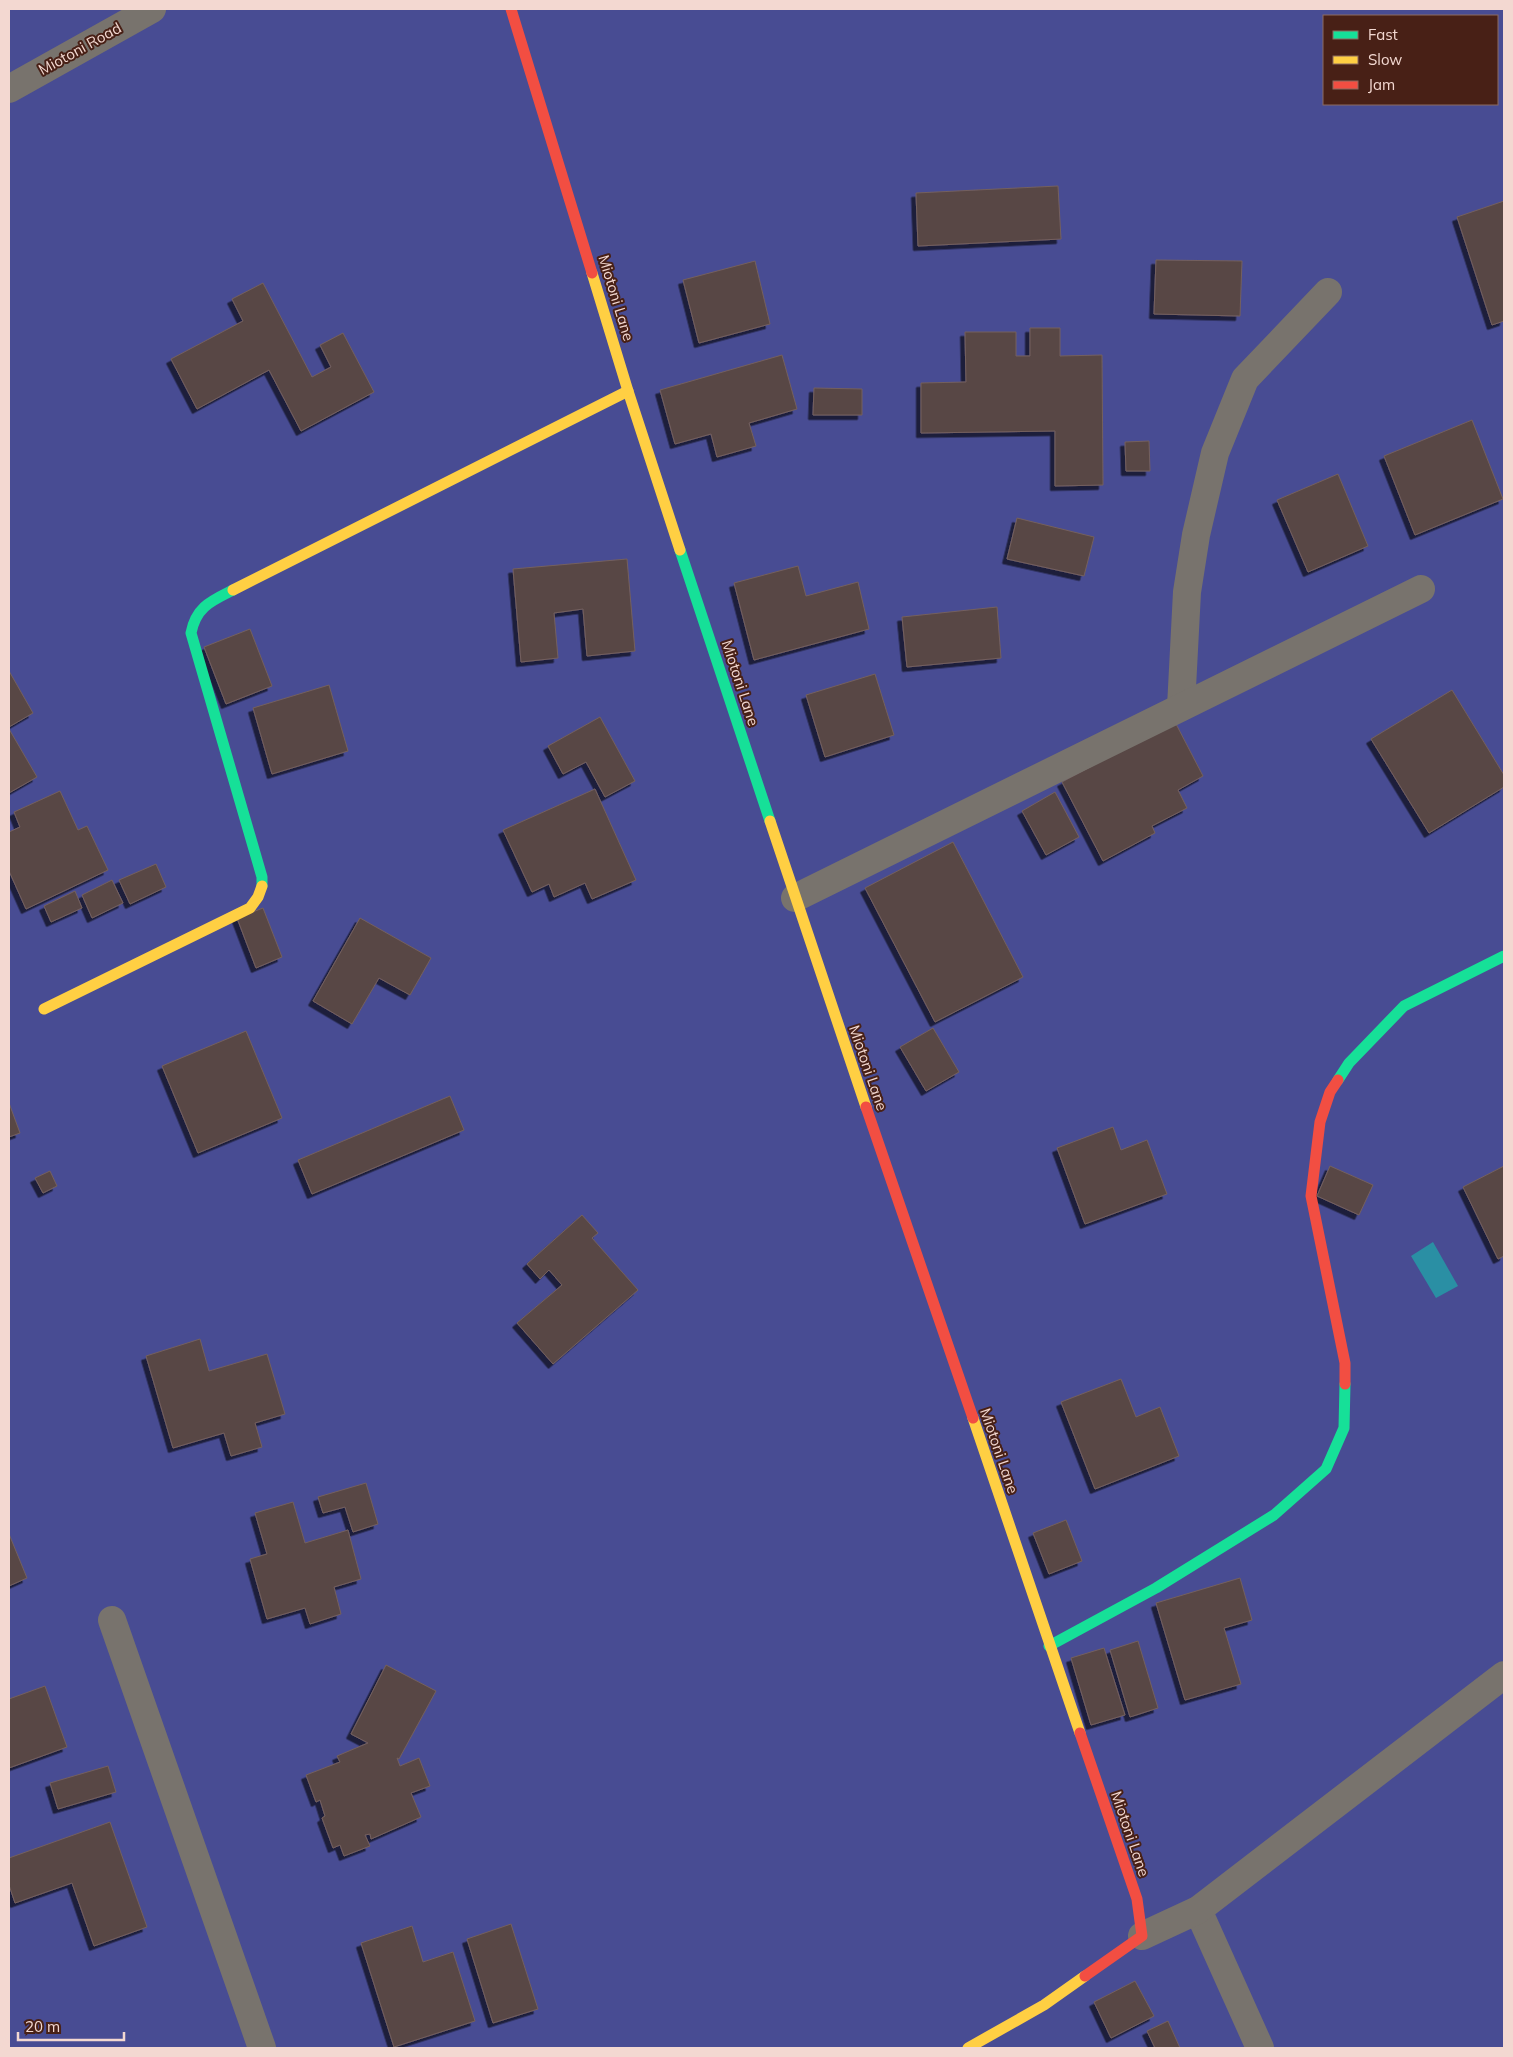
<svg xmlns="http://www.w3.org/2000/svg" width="1513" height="2057" viewBox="0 0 1513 2057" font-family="Mulish,sans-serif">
	<defs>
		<filter id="shadow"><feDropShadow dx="-4.5" dy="4.5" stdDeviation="0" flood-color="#0009"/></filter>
	</defs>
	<rect width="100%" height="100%" fill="#47312c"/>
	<path fill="#484c93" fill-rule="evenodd" d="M9 9H1504V2048H9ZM1324 16H1497V104H1324Z"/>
	<polygon fill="#2a8fa4" points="1433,1242 1458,1286 1436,1298 1411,1256"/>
	<g fill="#594745" stroke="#74605e" filter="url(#shadow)">
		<polygon points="1058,186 1061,239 918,246 916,193"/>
		<polygon points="1504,201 1504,321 1492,325 1457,217"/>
		<polygon points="1156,260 1242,261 1240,316 1154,314"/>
		<polygon points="755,261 770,324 699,343 683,280"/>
		<polygon points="263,283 312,377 331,367 320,345 343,333 374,392 301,431 269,370 197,409 171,359 243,321 232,299"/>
		<polygon points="1030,328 1060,328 1060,356 1102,355 1103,485 1055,486 1055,431 921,433 921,383 966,382 965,332 1016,332 1016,356 1030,356"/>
		<polygon points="782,355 797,409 749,423 756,446 717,457 711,434 675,444 660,390"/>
		<polygon points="814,388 862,389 862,415 813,415"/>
		<polygon points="1472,420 1503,499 1415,535 1384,456"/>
		<polygon points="1149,441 1150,471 1126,471 1125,442"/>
		<polygon points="1338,474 1368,546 1308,572 1277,500"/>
		<polygon points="1017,518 1094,537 1084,576 1007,559"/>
		<polygon points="627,559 635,651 587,656 583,609 554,613 558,658 521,662 513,569"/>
		<polygon points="798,566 806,596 858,582 869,629 754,660 734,583"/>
		<polygon points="997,607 1001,658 907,667 902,617"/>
		<polygon points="250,629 272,686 226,704 204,647"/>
		<polygon points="9,671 33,713 9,727"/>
		<polygon points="875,674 894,735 825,757 806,695"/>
		<polygon points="329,685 348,751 272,774 253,708"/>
		<polygon points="1452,690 1504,775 1504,787 1429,833 1371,739"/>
		<polygon points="600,717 635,781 605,797 586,762 563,774 548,746"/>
		<polygon points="1175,722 1203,776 1178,790 1187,808 1152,826 1155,833 1103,861 1062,782"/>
		<polygon points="9,729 37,777 9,793"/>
		<polygon points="595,789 636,880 592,899 585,883 554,897 549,884 532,892 503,830"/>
		<polygon points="60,791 78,830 87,826 108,870 26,909 9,871 9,832 20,827 14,812"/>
		<polygon points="1055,792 1079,837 1046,855 1022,811"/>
		<polygon points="953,842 1023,977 935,1022 865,888"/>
		<polygon points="156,864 166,887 130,904 119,880"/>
		<polygon points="112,880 123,903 92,918 82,895"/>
		<polygon points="75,891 82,908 51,922 44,906"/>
		<polygon points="263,908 282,957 256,968 237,918"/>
		<polygon points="360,918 431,958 410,995 379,978 352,1024 313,1001"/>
		<polygon points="933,1028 959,1072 926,1091 900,1047"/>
		<polygon points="246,1031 282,1118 198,1153 162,1066"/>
		<polygon points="450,1096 464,1130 312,1194 298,1160"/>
		<polygon points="9,1103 20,1133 9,1137"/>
		<polygon points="1113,1127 1121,1150 1147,1140 1167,1194 1085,1224 1057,1148"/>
		<polygon points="1330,1166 1373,1185 1359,1215 1317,1196"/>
		<polygon points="1504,1166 1504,1256 1498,1259 1463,1187"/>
		<polygon points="50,1171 57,1186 43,1193 35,1178"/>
		<polygon points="582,1215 598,1233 592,1238 638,1290 553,1364 517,1323 562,1285 549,1270 540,1279 527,1264"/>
		<polygon points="200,1339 209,1371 267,1354 285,1414 255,1423 262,1447 231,1456 224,1433 173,1448 146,1356"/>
		<polygon points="1121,1379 1136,1417 1160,1407 1179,1456 1095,1489 1061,1402"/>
		<polygon points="366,1483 378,1524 353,1532 345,1507 323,1513 318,1497"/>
		<polygon points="293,1502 305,1543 348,1530 361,1579 334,1587 341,1614 310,1624 305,1608 267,1619 250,1559 267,1554 255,1513"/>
		<polygon points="1066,1520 1082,1561 1049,1574 1033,1533"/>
		<polygon points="9,1534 27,1578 9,1586"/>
		<polygon points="1240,1578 1252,1620 1224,1628 1241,1684 1185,1700 1156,1603"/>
		<polygon points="1138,1641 1158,1708 1130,1717 1110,1650"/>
		<polygon points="1104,1648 1125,1715 1091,1725 1071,1658"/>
		<polygon points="386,1665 436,1691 399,1759 397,1758 400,1766 419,1758 430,1786 411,1793 421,1817 371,1839 370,1834 365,1835 370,1846 344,1856 340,1845 333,1848 322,1818 325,1816 320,1800 316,1802 306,1775 340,1762 337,1756 368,1743 351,1734"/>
		<polygon points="45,1686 67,1747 9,1768 9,1699"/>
		<polygon points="108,1766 116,1792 58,1809 50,1783"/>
		<polygon points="110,1822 147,1927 94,1946 72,1883 15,1903 9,1885 9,1858"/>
		<polygon points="511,1924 538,2009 493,2023 467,1939"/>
		<polygon points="412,1926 423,1962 453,1952 475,2021 394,2047 361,1943"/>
		<polygon points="1135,1981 1154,2016 1111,2038 1094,2002"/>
		<polygon points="1168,2021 1180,2048 1155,2048 1147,2031"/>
	</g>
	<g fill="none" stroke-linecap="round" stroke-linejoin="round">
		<g stroke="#78736d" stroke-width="28">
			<polyline points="9,89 152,9"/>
			<polyline points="1181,707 1187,592 1196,535 1215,453 1245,379 1328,292"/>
			<polyline points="795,898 1421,589"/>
			<polyline points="112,1620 262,2048"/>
			<polyline points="1198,1910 1260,2048"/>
			<polyline points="1142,1936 1198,1910 1504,1675"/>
		</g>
		<g stroke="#16e098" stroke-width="11">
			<polyline points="680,550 770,821"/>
			<path d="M233 590C211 601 196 607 191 633L262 877V886"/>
			<polyline points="1338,1080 1349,1063 1404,1006 1504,956"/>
			<polyline points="1049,1646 1156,1588 1274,1515 1326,1469 1344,1428 1345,1384"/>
		</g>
		<g stroke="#ffcf43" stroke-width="11">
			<polyline points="592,273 628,391 680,550"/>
			<polyline points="233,590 628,391"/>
			<polyline points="770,821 866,1107"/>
			<polyline points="44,1009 250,908 258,897 262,886"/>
			<polyline points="973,1418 1080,1733"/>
			<polyline points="968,2048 1044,2005 1085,1976"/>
		</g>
		<g stroke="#f24e42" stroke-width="11">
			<polyline points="511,9 592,273"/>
			<polyline points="1338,1080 1330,1092 1320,1122 1311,1196 1345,1363 1345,1384"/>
			<polyline points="866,1107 973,1418"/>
			<polyline points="1080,1733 1137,1899 1142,1936 1085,1976"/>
		</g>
	</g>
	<g text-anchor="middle" stroke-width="4" stroke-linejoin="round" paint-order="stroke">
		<g font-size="15" fill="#f3d8d1" stroke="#482016">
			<text transform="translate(80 49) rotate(-29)" y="5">Miotoni Road</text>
			<text transform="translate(616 298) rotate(73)" y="5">Miotoni Lane</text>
			<text transform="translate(740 683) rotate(72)" y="5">Miotoni Lane</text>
			<text transform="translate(868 1068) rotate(71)" y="5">Miotoni Lane</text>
			<text transform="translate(999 1451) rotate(71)" y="5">Miotoni Lane</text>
			<text transform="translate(1130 1834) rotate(71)" y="5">Miotoni Lane</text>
		</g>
	</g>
	<rect width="1513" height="2057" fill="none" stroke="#f3d8d1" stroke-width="20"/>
	<rect x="1323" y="15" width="175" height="90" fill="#482016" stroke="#8c6a61"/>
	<rect x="1333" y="31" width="25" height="8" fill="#16e098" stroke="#8c6a61"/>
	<text x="1368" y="40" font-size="15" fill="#f3d8d1">Fast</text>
	<rect x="1333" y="56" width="25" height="8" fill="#ffcf43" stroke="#8c6a61"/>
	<text x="1368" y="65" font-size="15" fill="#f3d8d1">Slow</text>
	<rect x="1333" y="81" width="25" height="8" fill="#f24e42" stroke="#8c6a61"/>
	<text x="1368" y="90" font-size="15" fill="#f3d8d1">Jam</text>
	<path d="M18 2032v8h106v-8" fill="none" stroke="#f3d8d1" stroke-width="2.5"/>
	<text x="25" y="2032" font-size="15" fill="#f3d8d1" stroke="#482016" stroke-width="4" paint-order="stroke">20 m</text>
</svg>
